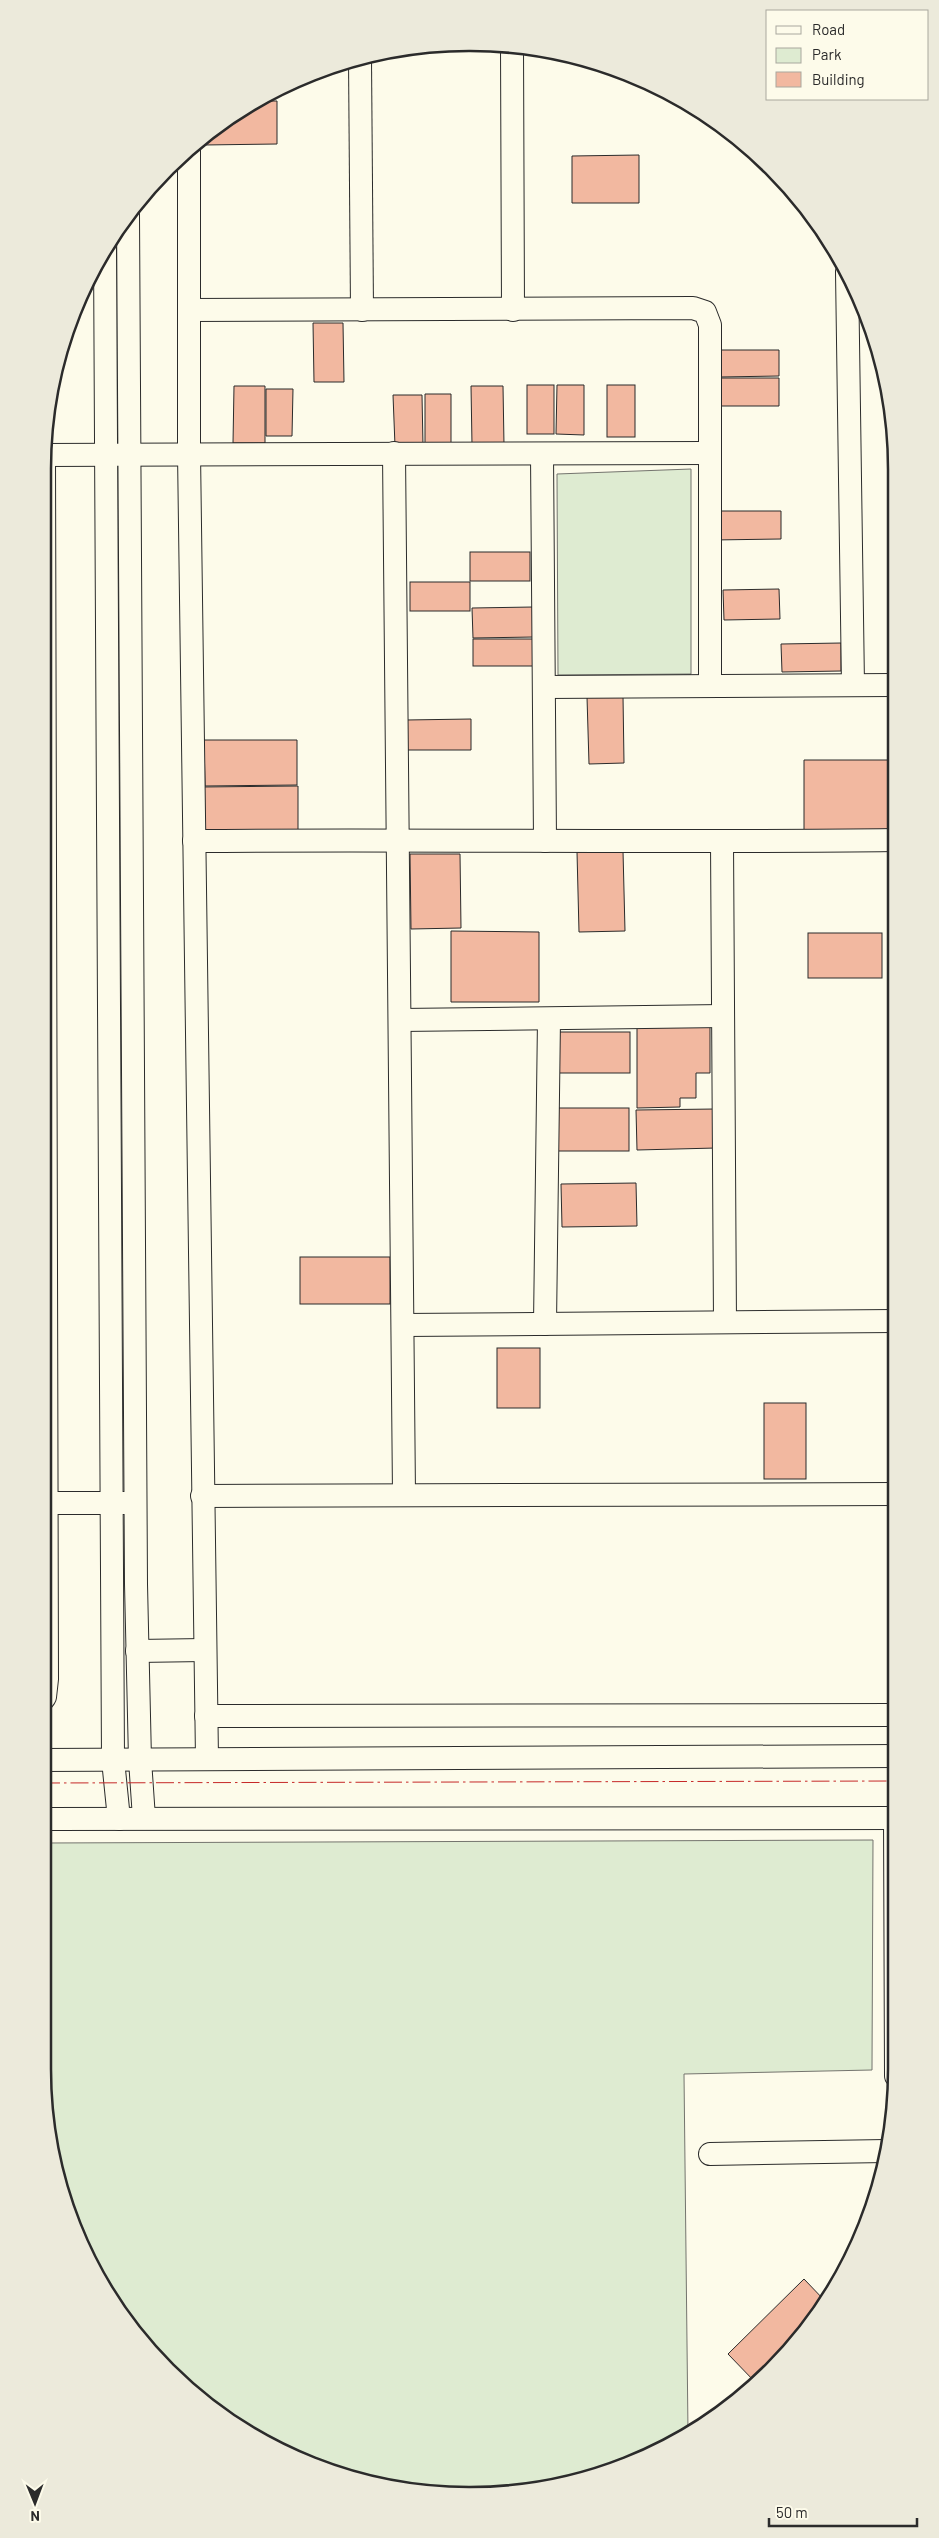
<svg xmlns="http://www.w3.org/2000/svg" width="939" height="2538" viewBox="0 0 939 2538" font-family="Barlow,sans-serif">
	<rect width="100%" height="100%" fill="#fdfbea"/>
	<g fill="#deebd1" stroke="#74746e">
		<polygon points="691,469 691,674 558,675 557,474"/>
		<polygon points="873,1840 872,2070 684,2074 688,2432 580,2481 498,2495 414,2492 280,2451 210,2407 149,2350 75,2232 51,2152 42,2068 43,1843"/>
	</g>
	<g fill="#f2b8a0" stroke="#2b2b2b">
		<polygon points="254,101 277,101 277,144 204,145 204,137"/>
		<polygon points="639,155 639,203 572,203 572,156"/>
		<polygon points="313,323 343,323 344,382 314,382"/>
		<polygon points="720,350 779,350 779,376 720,377"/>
		<polygon points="720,378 779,378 779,406 721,406"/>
		<rect x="527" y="385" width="27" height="49"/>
		<polygon points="557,385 584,385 584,435 556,434"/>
		<rect x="607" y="385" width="28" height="52"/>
		<polygon points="234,386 265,386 265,443 233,443"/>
		<polygon points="471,386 503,386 504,445 472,445"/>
		<polygon points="266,389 293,389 292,436 266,436"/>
		<polygon points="425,394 451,394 451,445 425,446"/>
		<polygon points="393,395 422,395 423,446 395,446"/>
		<polygon points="713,511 781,511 781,539 713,540"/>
		<rect x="470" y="552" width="60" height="29"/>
		<rect x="410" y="582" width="60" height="29"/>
		<polygon points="779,589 780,619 724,620 723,590"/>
		<polygon points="533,607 534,637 473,638 472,608"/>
		<rect x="473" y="639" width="61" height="27"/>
		<polygon points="841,643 841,671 782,672 781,644"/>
		<polygon points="623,696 624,763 589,764 587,697"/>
		<polygon points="471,719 471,750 406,750 406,720"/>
		<polygon points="204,740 297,740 297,785 205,786"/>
		<polygon points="804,760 894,760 894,830 804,831"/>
		<polygon points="298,786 298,833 202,834 201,787"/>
		<polygon points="623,851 625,931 579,932 577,852"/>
		<polygon points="410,854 460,854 461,928 411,929"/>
		<polygon points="451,931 539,932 539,1002 451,1002"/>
		<rect x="808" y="933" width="74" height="45"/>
		<polygon points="710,1026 710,1073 696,1073 696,1098 680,1098 680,1107 637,1108 637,1027"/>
		<rect x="559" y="1032" width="71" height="41"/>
		<rect x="558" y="1108" width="71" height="43"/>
		<polygon points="715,1109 716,1148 637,1150 636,1110"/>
		<polygon points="636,1183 637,1226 562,1227 561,1184"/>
		<rect x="300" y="1257" width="90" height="47"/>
		<rect x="497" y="1348" width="43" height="60"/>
		<rect x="764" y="1403" width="42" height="76"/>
		<polygon points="804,2279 826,2302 824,2306 776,2364 756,2383 728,2354"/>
	</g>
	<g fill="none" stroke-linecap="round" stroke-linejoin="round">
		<g stroke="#2b2b2b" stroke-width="24">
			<g id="minor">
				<polyline points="512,46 513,310"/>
				<polyline points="360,59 362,310"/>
				<polyline points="189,148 189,453 207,1759"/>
				<polyline points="128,215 136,1584 140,1760 144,1818"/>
				<polyline points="105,250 113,1760 119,1819"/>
				<polyline points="847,272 853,685"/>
				<polyline points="190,310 693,308 705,312 710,325 710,685"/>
				<polyline points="394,453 404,1495"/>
				<polyline points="542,454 545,841"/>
				<polyline points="44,455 709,453"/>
				<polyline points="545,687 893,685"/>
				<path d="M194 841C427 839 660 843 894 840"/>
				<polyline points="722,842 725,1322"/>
				<polyline points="400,1020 723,1016"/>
				<polyline points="545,1324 549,1019"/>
				<polyline points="403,1325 895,1321"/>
				<polyline points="202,1496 895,1494"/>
				<polyline points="42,1503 127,1503"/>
				<polyline points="137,1651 204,1650"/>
				<polyline points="42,1701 45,1697 47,1679 44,455"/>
				<polyline points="206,1716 896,1715"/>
				<polyline points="42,1760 896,1756"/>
				<polyline points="895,1818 896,2076"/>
				<polyline points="42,1819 896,1818"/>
				<polyline points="710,2154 886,2151"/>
			</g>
		</g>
		<use href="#minor" stroke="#fdfbea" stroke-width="22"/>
		<polyline stroke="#c62828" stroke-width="1" stroke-dasharray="18 4 2.5 4" stroke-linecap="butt" points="42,1783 896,1781"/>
	</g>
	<path d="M0 0H939V2538H0ZM469 51H470A418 418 0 0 1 888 469V2069A418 418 0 0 1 470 2487H469A418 418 0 0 1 51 2069V469A418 418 0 0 1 469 51Z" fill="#eceadb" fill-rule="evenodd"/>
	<path fill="none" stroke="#2b2b2b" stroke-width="2.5" d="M469 51H470A418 418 0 0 1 888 469V2069A418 418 0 0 1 470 2487H469A418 418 0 0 1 51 2069V469A418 418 0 0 1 469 51Z"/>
	<rect x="766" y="10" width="162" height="90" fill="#fdfbea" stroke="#a9a89e"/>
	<rect x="776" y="26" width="25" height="8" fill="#fdfbea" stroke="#a9a89e"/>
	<text x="812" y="35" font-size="15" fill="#2b2b2b">Road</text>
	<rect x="776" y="48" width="25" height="15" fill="#deebd1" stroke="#a9a89e"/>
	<text x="812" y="60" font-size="15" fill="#2b2b2b">Park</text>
	<rect x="776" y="72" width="25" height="15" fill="#f2b8a0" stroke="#a9a89e"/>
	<text x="812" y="85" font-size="15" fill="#2b2b2b">Building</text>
	<g transform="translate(35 2503) rotate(179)" stroke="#fdfbea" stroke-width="4" paint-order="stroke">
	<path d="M0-4L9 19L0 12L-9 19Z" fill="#2b2b2b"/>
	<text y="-8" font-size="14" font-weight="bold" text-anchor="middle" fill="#2b2b2b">N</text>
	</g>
	<path d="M769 2518v8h148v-8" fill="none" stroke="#2b2b2b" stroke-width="2.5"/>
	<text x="776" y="2518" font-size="15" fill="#2b2b2b" stroke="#fdfbea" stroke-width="4" paint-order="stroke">50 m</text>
</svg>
